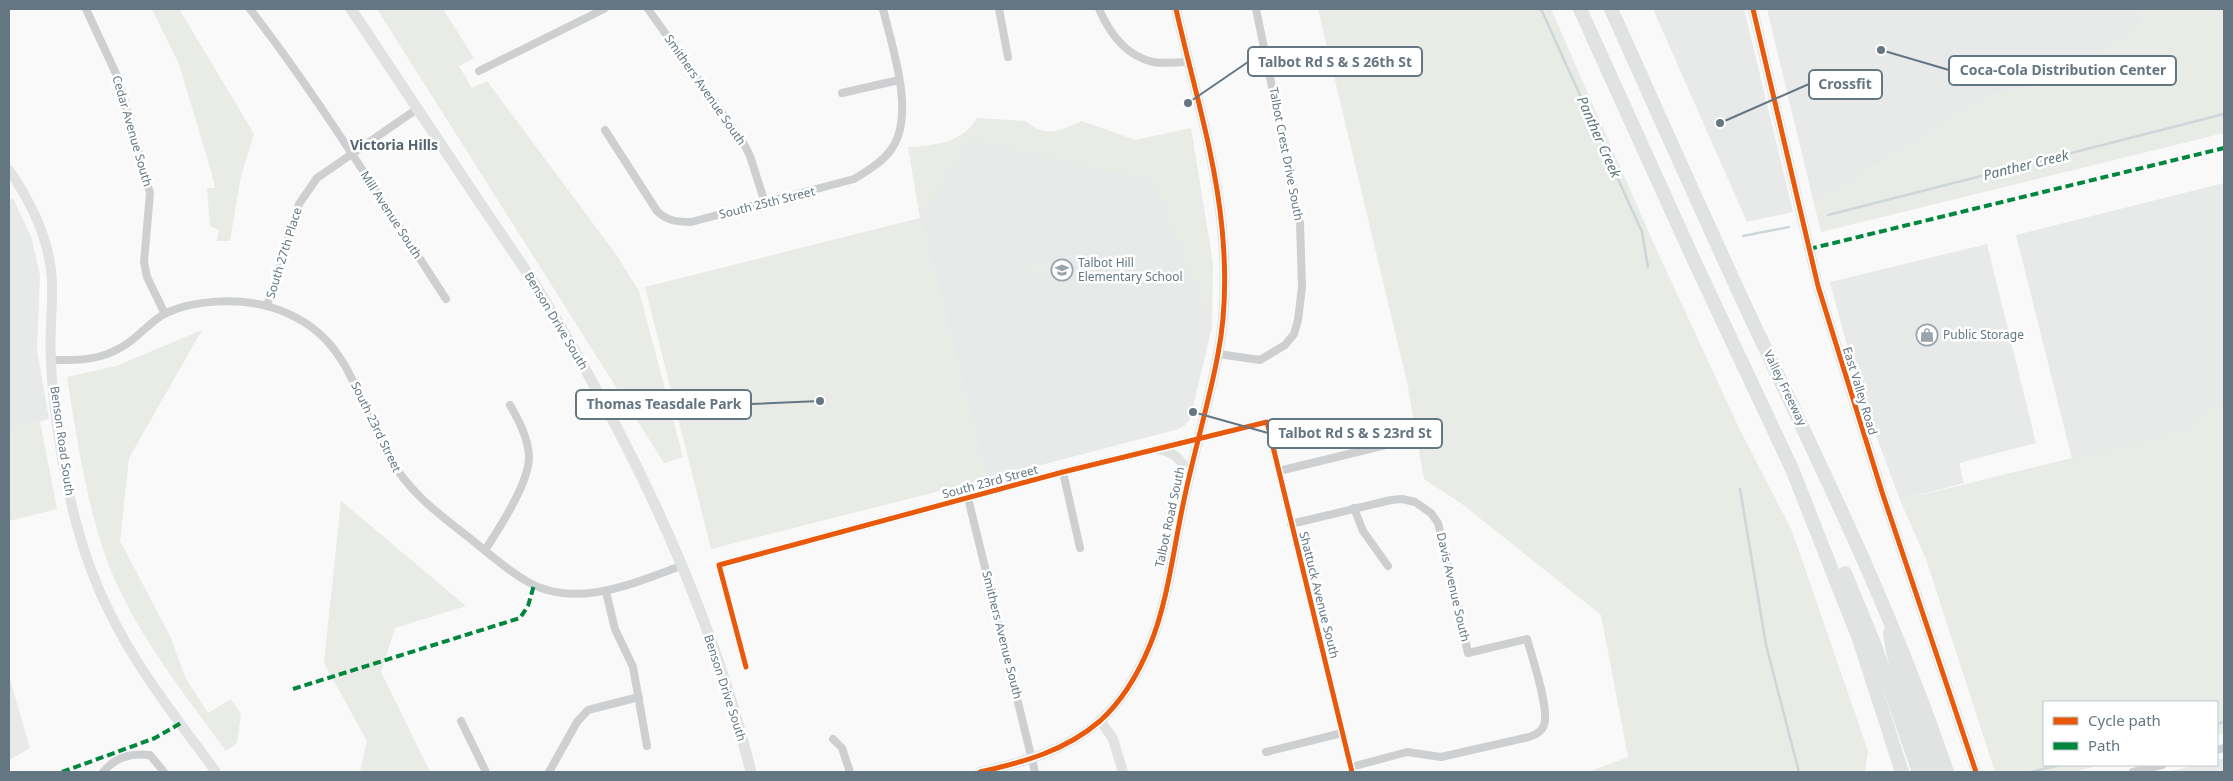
<svg xmlns="http://www.w3.org/2000/svg" width="2233" height="781" viewBox="0 0 2233 781" font-family="'Noto Sans',sans-serif">
	<rect width="100%" height="100%" fill="#f9f9f9"/>
	<g fill="#e8e9e9">
		<polygon points="1653,9 1744,9 1793,212 1747,222"/>
		<polygon points="1767,9 2138,9 2142,23 2067,80 1989,95 1814,204"/>
		<polygon points="960,135 1154,175 1212,327 1190,419 1185,425 1179,429 987,479 920,218"/>
		<polygon points="2224,183 2224,421 2072,459 2016,235"/>
		<polygon points="13,198 32,239 40,276 37,350 49,419 9,431 9,200"/>
		<polygon points="1987,244 2036,443 1959,463 1964,483 1900,500 1858,387 1830,282"/>
		<polygon points="9,676 30,748 9,760"/>
		<polygon points="2224,758 2224,772 2167,772 2197,765 2217,765 2217,760"/>
	</g>
	<g fill="#e8ebe6">
		<polygon points="152,9 179,9 254,134 241,176 230,241 217,241 219,230 210,226 207,188 215,188 212,174 179,64"/>
		<polygon points="377,9 443,9 474,58 459,66 472,88 487,81 615,253 639,291 683,457 664,463"/>
		<polygon points="1318,9 1551,9 1653,242 1739,428 1792,531 1868,751 1865,772 1589,772 1628,757 1601,615 1462,504 1424,479 1407,382"/>
		<polygon points="2138,9 2224,9 2224,133 1821,232 1814,204 1989,95 2067,80 2142,23"/>
		<path d="M977 118 1026 121C1045 139 1061 130 1082 121L1135 140 1191 128 1213 263 1212 327 1153 181 971 140 920 218 987 479 711 549 645 287 920 218 908 147C936 145 961 144 977 118Z"/>
		<polygon points="1047,260 1053,266 1053,273 1049,277 1036,278 1030,272 1029,267 1034,261"/>
		<path d="M202 330 129 458 120 541 170 636 185 677 208 713 231 699 241 714 237 743 226 751C189 700 149 650 121 593 90 530 78 446 67 377L116 366Z"/>
		<polygon points="2224,403 2224,733 2217,735 2217,702 2044,702 2044,765 2102,765 2073,772 1995,772 1926,559 1900,500 2183,431 2211,406"/>
		<polygon points="40,422 57,509 9,521 9,431"/>
		<polygon points="341,501 466,606 395,628 381,672 430,772 360,772 367,741 324,663"/>
	</g>
	<g fill="none" stroke-linecap="round" stroke-linejoin="round">
		<g stroke="#ced6d9" stroke-width="2.5">
			<polyline points="1541,9 1642,232 1648,267"/>
			<polyline points="1828,215 2224,114"/>
			<polyline points="1743,236 1789,227"/>
			<polyline points="1740,489 1766,645 1799,772"/>
			<polyline points="2217,724 2224,722"/>
			<polyline points="2031,772 2060,765"/>
		</g>
		<g stroke="#cecfd0" stroke-width="8">
			<polyline points="86,9 118,78 150,193 144,262 147,277 165,314"/>
			<path d="M250 9C321 101 382 201 446 299"/>
			<polyline points="648,9 743,142 750,156 765,203"/>
			<polyline points="999,9 1008,57"/>
			<path d="M1099 9C1109 32 1126 56 1153 62 1163 64 1177 62 1188 62"/>
			<polyline points="479,71 604,9"/>
			<polyline points="842,93 899,80"/>
			<path d="M605 130 657 211C667 221 677 222 691 222L854 179C867 171 881 163 890 151 917 117 892 47 883 9"/>
			<polyline points="267,306 299,204 317,178 417,109"/>
			<polyline points="1218,354 1260,360 1285,345 1294,334 1298,320 1302,287 1300,223 1256,9"/>
			<path d="M51 360C71 360 93 361 112 352 136 342 147 323 166 313 194 300 237 298 267 306 349 329 352 392 388 455 407 490 436 512 467 536 485 550 503 567 523 579 572 611 632 584 681 566"/>
			<polyline points="1279,471 1390,444"/>
			<polyline points="1063,472 1080,548"/>
			<polyline points="968,498 1035,772"/>
			<polyline points="1354,508 1363,531 1388,566"/>
			<path d="M1291 524 1391 500 1402 499 1415 502 1431 513 1438 523 1468 653 1527 639C1532 657 1550 710 1544 725 1542 731 1536 735 1529 737L1441 757 1407 752 1351 767"/>
			<path d="M485 550C499 529 530 481 529 456 528 438 519 421 510 405"/>
			<polyline points="606,592 615,629 633,667 647,746"/>
			<polyline points="746,667 719,565 1063,472 1267,422 1352,772"/>
			<polyline points="461,721 486,772"/>
			<polyline points="833,739 842,748 850,772"/>
			<polyline points="2217,750 2224,748"/>
			<polyline points="1266,752 1342,733"/>
			<path d="M103 772C116 757 130 753 150 755L164 772"/>
			<polyline points="549,772 577,722 588,710 639,697"/>
			<polyline points="2133,772 2162,765"/>
		</g>
		<g stroke="#e1e2e2" stroke-width="10">
			<polyline points="1753,9 1818,286 1882,492 1976,772"/>
			<path d="M9 170C31 202 50 241 52 281 53 307 49 334 51 360 52 395 58 435 64 469 73 517 86 565 108 609 136 668 178 720 216 772"/>
			<path d="M1157 449C1174 451 1181 460 1189 474"/>
			<polyline points="1100,720 1113,739 1123,772"/>
			<path d="M980 772C1024 762 1065 751 1100 721 1122 701 1139 672 1150 645 1168 602 1174 545 1184 500 1194 451 1209 403 1218 354 1226 313 1226 269 1222 228 1215 154 1192 81 1176 9"/>
		</g>
		<path stroke="#e1e2e2" stroke-width="11" d="M351 9C392 71 433 132 474 194 497 229 522 263 544 299 633 445 710 606 751 772"/>
		<g stroke="#e1e2e2" stroke-width="14">
			<polyline points="1580,9 1692,256 1792,469 1859,639 1902,772"/>
			<path d="M1611 9C1657 111 1702 213 1749 314 1820 465 1894 614 1947 772"/>
			<polyline points="1845,573 1875,646 1919,772"/>
			<path d="M1890 633C1896 680 1919 726 1932 772"/>
		</g>
		<g stroke="#00873e" stroke-width="4" stroke-dasharray="8 4" stroke-linecap="butt">
			<polyline points="1809,249 2224,148"/>
			<polyline points="293,689 520,618 528,606 534,585"/>
			<polyline points="62,772 155,738 181,723"/>
		</g>
		<g stroke="#fff" stroke-width="8">
			<g id="cycleway">
				<polyline points="1753,9 1818,286 1882,492 1976,772"/>
				<polyline points="746,667 719,565 1063,472 1267,422 1352,772"/>
				<path d="M980 772C1024 762 1065 751 1100 721 1122 701 1139 672 1150 645 1168 602 1174 545 1184 500 1194 451 1209 403 1218 354 1226 313 1226 269 1222 228 1215 154 1192 81 1176 9"/>
			</g>
		</g>
		<use href="#cycleway" stroke="#e8590c" stroke-width="5"/>
	</g>
	<defs>
		<g id="school-ring" transform="scale(1.125)"><circle r="9.5" fill="#fff" stroke="#99a4ac" stroke-width="1.5"/><path d="M0-5L7-2L0 1L-7-2ZM-4 1L0 2.5L4 1V4Q0 6-4 4Z" fill="#99a4ac"/></g>
		<g id="shop-ring" transform="scale(1.125)"><circle r="9.5" fill="#fff" stroke="#99a4ac" stroke-width="1.5"/><path d="M-5-2.5h2.3a2.7 3.5 0 0 1 5.4 0H5L5.5 6h-11ZM-1.5-2.5h3a1.5 2.3 0 0 0-3 0Z" fill="#99a4ac"/></g>
	</defs>
	<g fill-rule="evenodd">
		<use href="#school-ring" x="1062" y="270"/>
		<use href="#shop-ring" x="1927" y="335"/>
	</g>
	<g text-anchor="middle" stroke-width="5" stroke-linejoin="round" paint-order="stroke">
		<g font-size="12" fill="#657683" stroke="#fff">
			<text transform="translate(705 90) rotate(55)" y="4">Smithers Avenue South</text>
			<text transform="translate(132 131) rotate(74)" y="4">Cedar Avenue South</text>
			<text transform="translate(1286 154) rotate(79)" y="4">Talbot Crest Drive South</text>
			<text transform="translate(767 203) rotate(-14)" y="4">South 25th Street</text>
			<text transform="translate(391 215) rotate(57)" y="4">Mill Avenue South</text>
			<text transform="translate(284 253) rotate(-73)" y="4">South 27th Place</text>
			<text transform="translate(556 321) rotate(59)" y="4">Benson Drive South</text>
			<text transform="translate(1785 388) rotate(64)" y="4">Valley Freeway</text>
			<text transform="translate(1860 391) rotate(73)" y="4">East Valley Road</text>
			<text transform="translate(376 427) rotate(64)" y="4">South 23rd Street</text>
			<text transform="translate(62 441) rotate(82)" y="4">Benson Road South</text>
			<text transform="translate(990 482) rotate(-15)" y="4">South 23rd Street</text>
			<text transform="translate(1170 517) rotate(-78)" y="4">Talbot Road South</text>
			<text transform="translate(1453 587) rotate(77)" y="4">Davis Avenue South</text>
			<text transform="translate(1319 595) rotate(76)" y="4">Shattuck Avenue South</text>
			<text transform="translate(1002 635) rotate(76)" y="4">Smithers Avenue South</text>
			<text transform="translate(725 688) rotate(72)" y="4">Benson Drive South</text>
		</g>
		<g font-size="12" fill="#657683" stroke="#fff" text-anchor="start">
			<text x="1078" y="267">Talbot Hill<tspan x="1078" dy="14">Elementary School</tspan></text>
			<text x="1943" y="339">Public Storage</text>
		</g>
		<g font-size="14" font-style="italic" fill="#60757c" stroke="#fff">
			<text transform="translate(1599 137) rotate(66)" y="5">Panther Creek</text>
			<text transform="translate(2026 165) rotate(-14)" y="5">Panther Creek</text>
		</g>
		<g font-size="14" font-weight="bold" fill="#57646e" stroke="#fff">
			<text x="394" y="150">Victoria Hills</text>
		</g>
	</g>
	<path fill="none" stroke="#657683" stroke-width="2" d="M1188 103L1248 62M1881 50L1949 70M1720 123L1809 84M820 401L751 404M1193 412L1268 433"/>
	<g fill="#657683" stroke="#fff" stroke-width="2">
		<circle cx="1188" cy="103" r="5"/>
		<circle cx="1881" cy="50" r="5"/>
		<circle cx="1720" cy="123" r="5"/>
		<circle cx="820" cy="401" r="5"/>
		<circle cx="1193" cy="412" r="5"/>
	</g>
	<g fill="#fff" stroke="#657683" stroke-width="2">
		<rect x="1248" y="47" width="174" height="29" rx="5"/>
		<rect x="1949" y="56" width="227" height="29" rx="5"/>
		<rect x="1809" y="70" width="73" height="29" rx="5"/>
		<rect x="576" y="390" width="175" height="29" rx="5"/>
		<rect x="1268" y="419" width="174" height="29" rx="5"/>
	</g>
	<g font-size="14" text-anchor="middle" font-weight="bold" fill="#657683">
		<text x="1335" y="67">Talbot Rd S &amp; S 26th St</text>
		<text x="2063" y="75">Coca-Cola Distribution Center</text>
		<text x="1845" y="89">Crossfit</text>
		<text x="664" y="409">Thomas Teasdale Park</text>
		<text x="1355" y="438">Talbot Rd S &amp; S 23rd St</text>
	</g>
	<rect width="2233" height="781" fill="none" stroke="#657683" stroke-width="20"/>
	<rect x="2043" y="701" width="175" height="65" fill="#ffffff" stroke="#c1c8cd"/>
	<rect x="2053" y="717" width="25" height="8" fill="#e8590c" stroke="#c1c8cd"/>
	<text x="2088" y="726" font-size="15" fill="#657683">Cycle path</text>
	<rect x="2053" y="742" width="25" height="8" fill="#00873e" stroke="#c1c8cd"/>
	<text x="2088" y="751" font-size="15" fill="#657683">Path</text>
</svg>
